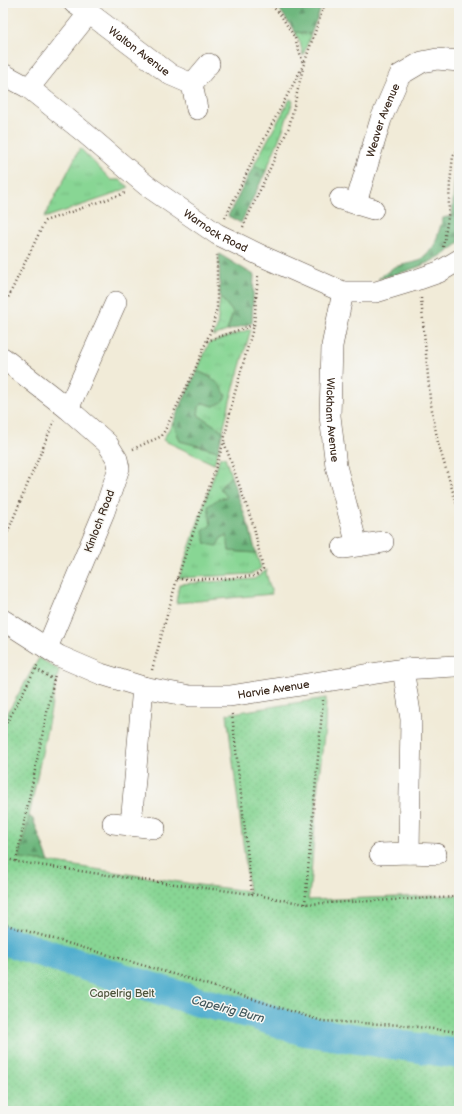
<svg xmlns="http://www.w3.org/2000/svg" width="462" height="1114" viewBox="0 0 462 1114" font-family="'Balsamiq Sans',sans-serif">
	<defs>
		<pattern id="grass-tufts" width="24" height="20" patternUnits="userSpaceOnUse"><rect width="24" height="20" fill="#88d694"/><path d="M3 7l-1-3M5 7V3M7 7l1-3M15 17l-1-3M17 17v-4M19 17l1-3" fill="none" stroke="#76b87f"/></pattern>
		<pattern id="forest-firs" width="22" height="20" patternUnits="userSpaceOnUse"><rect width="22" height="20" fill="#6eb77e"/><path d="M5 1l3.5 6h-7zM16 11l3.5 6h-7z" fill="#5c9567"/></pattern>
		<pattern id="park-dots" width="8" height="8" patternUnits="userSpaceOnUse"><rect width="8" height="8" fill="#88d694"/><path d="M2 2h.1M6 6h.1" fill="none" stroke="#76b87f" stroke-width="1.8" stroke-linecap="round"/></pattern>
	</defs>
	<rect width="100%" height="100%" fill="#f6f6f2"/>
	<filter id="ink" filterUnits="userSpaceOnUse"><feTurbulence type="fractalNoise" baseFrequency=".025" numOctaves="2"/><feDisplacementMap in="SourceGraphic" scale="8" xChannelSelector="R" yChannelSelector="G"/><feConvolveMatrix kernelMatrix="1 2 1 2 8 2 1 2 1" color-interpolation-filters="sRGB"/></filter>
	<filter id="wash" filterUnits="userSpaceOnUse"><feTurbulence type="fractalNoise" baseFrequency=".012" numOctaves="4" result="noise"/><feDisplacementMap in="SourceGraphic" scale="16" xChannelSelector="R" yChannelSelector="G"/><feGaussianBlur stdDeviation="0.9" result="paint"/><feColorMatrix in="noise" values="0 0 0 0 0 0 0 0 0 0 0 0 0 0 0 0 0 1.4 0 .05"/><feComposite in="paint" operator="in"/></filter>
	<g filter="url(#wash)">
		<rect width="100%" height="100%" fill="#f1ebd8"/>
		<g fill="url(#grass-tufts)" stroke="#628059">
			<polygon points="295,32 311,34 303,56 300,42"/>
			<polygon points="290,99 293,101 283,129 266,171 254,165"/>
			<polygon points="80,148 111,180 120,180 129,187 109,196 44,218"/>
			<polygon points="220,297 233,312 227,331 213,336 217,328"/>
			<polygon points="251,329 230,401 223,431 198,415 199,407 203,403 214,406 223,389 211,377 197,371 209,343"/>
			<polygon points="173,422 180,441 218,451 214,464 163,440"/>
			<polygon points="220,457 225,457 231,476 220,488 228,497 218,499 221,538 227,535 229,551 256,553 261,568 252,574 179,578"/>
			<polygon points="267,570 266,573 272,594 176,603 179,584 254,579"/>
		</g>
		<g fill="url(#forest-firs)" stroke="#54704e">
			<polygon points="282,3 316,3 321,8 311,34 295,32 278,7"/>
			<path d="M459 153V243C436 263 407 272 378 279L394 267 419 261 434 247 443 218 452 216 456 159Z"/>
			<polygon points="254,165 266,171 241,223 228,216"/>
			<polygon points="219,254 254,275 252,323 227,331 233,312 220,297"/>
			<path d="M197 371C211 377 219 381 226 396L222 402 214 406 203 403 199 407 198 415 223 431 218 451 180 441 173 422Z"/>
			<polygon points="231,476 250,530 256,553 229,551 227,535 221,538 217,546 206,544 203,531 211,525 208,506 218,499 227,497 220,488"/>
			<polygon points="29,816 33,819 49,862 19,859"/>
		</g>
		<polygon fill="url(#park-dots)" stroke="#628059" points="39,658 59,670 29,816 19,859 49,862 199,885 249,891 227,714 326,698 325,728 318,784 310,887 308,900 459,895 459,1111 3,1111 3,721"/>
		<g fill="none" stroke-linecap="round" stroke-linejoin="round">
			<polyline stroke="#4fadce" stroke-width="30" points="3,940 199,1002 256,1015 304,1031 459,1054"/>
		</g>
	</g>
	<g filter="url(#ink)">
		<g fill="none" stroke-linecap="round" stroke-linejoin="round">
			<g stroke="#56473a" stroke-width="22">
				<g id="minor">
					<path id="s1" d="M74 3 89 13 171 75 192 84"/>
					<path id="s2" d="M3 74 29 88 85 133 146 185 217 234 264 257 343 292H376L419 279 439 272 459 260"/>
					<polyline points="29,88 89,13"/>
					<polyline points="197,109 192,84 209,64"/>
					<polyline points="340,199 373,209"/>
					<path id="s3" d="M356 203 381 119 400 75 422 62 437 59 459 61"/>
					<path id="s4" d="M343 292 332 346 330 416 336 466 357 545"/>
					<polyline points="3,358 68,409 107,443 117,459 119,468 104,512 47,648"/>
					<polyline points="68,409 116,302"/>
					<polyline points="343,548 383,542"/>
					<path id="s5" d="M3 620 59 656 101 674 143 687 190 696H230L403 669 455 666H459"/>
					<polyline points="403,669 411,719 409,853"/>
					<polyline points="113,823 155,828"/>
					<polyline points="131,825 143,687"/>
					<polyline points="380,854 409,853 436,854"/>
				</g>
			</g>
			<g stroke="#56473a" stroke-width="2.5" stroke-dasharray="1 3" stroke-linecap="butt">
				<polyline points="269,3 280,14 295,38 303,63"/>
				<polyline points="225,218 254,158 304,64 325,3"/>
				<polyline points="243,227 289,127 303,68"/>
				<polyline points="443,247 448,218 450,183 453,156 459,149"/>
				<polyline points="421,298 430,399 438,443 457,505"/>
				<polyline points="3,308 45,221 125,193"/>
				<polyline points="207,341 253,325"/>
				<polyline points="133,449 162,436 194,372 213,325 217,307 217,255"/>
				<polyline points="3,543 54,421"/>
				<polyline points="177,579 222,579 255,576 263,570 254,527 224,442"/>
				<polyline points="36,669 54,680"/>
				<polyline points="152,670 177,579 210,485 224,441 232,403 254,325 258,275"/>
				<polyline points="232,714 252,894"/>
				<polyline points="3,730 38,664"/>
				<polyline points="3,858 18,862 135,879 252,894 305,904 459,897"/>
				<polyline points="16,861 55,674"/>
				<polyline points="305,904 323,700"/>
				<polyline points="3,924 193,980 322,1021 401,1025 459,1032"/>
			</g>
			<use href="#minor" stroke="#fff" stroke-width="21"/>
		</g>
	</g>
	<g text-anchor="middle" stroke-width="3" stroke-linejoin="round" paint-order="stroke">
		<g font-size="11" fill="#3b2a1e" stroke="#f6f6f2">
			<text dy="4" stroke="none"><textPath href="#s1" startOffset="81">Walton Avenue</textPath></text>
			<text dy="4" stroke="none"><textPath href="#s3" startOffset="87">Weaver Avenue</textPath></text>
			<text dy="4" stroke="none"><textPath href="#s2" startOffset="265">Warnock Road</textPath></text>
			<text dy="4" stroke="none"><textPath href="#s4" startOffset="129">Wickham Avenue</textPath></text>
			<text transform="translate(99 521) rotate(-69)" y="4">Kinloch Road</text>
			<text dy="4" stroke="none"><textPath href="#s5" startOffset="288">Harvie Avenue</textPath></text>
		</g>
		<g font-size="11" fill="#4e553c" stroke="#f6f6f2">
			<text x="122" y="997">Capelrig Belt</text>
		</g>
		<g font-size="12" font-style="italic" fill="#42585c" stroke="#f6f6f2">
			<text transform="translate(228 1009) rotate(15)" y="4">Capelrig Burn</text>
		</g>
	</g>
	<rect width="462" height="1114" fill="none" stroke="#f6f6f2" stroke-width="16"/>
</svg>
